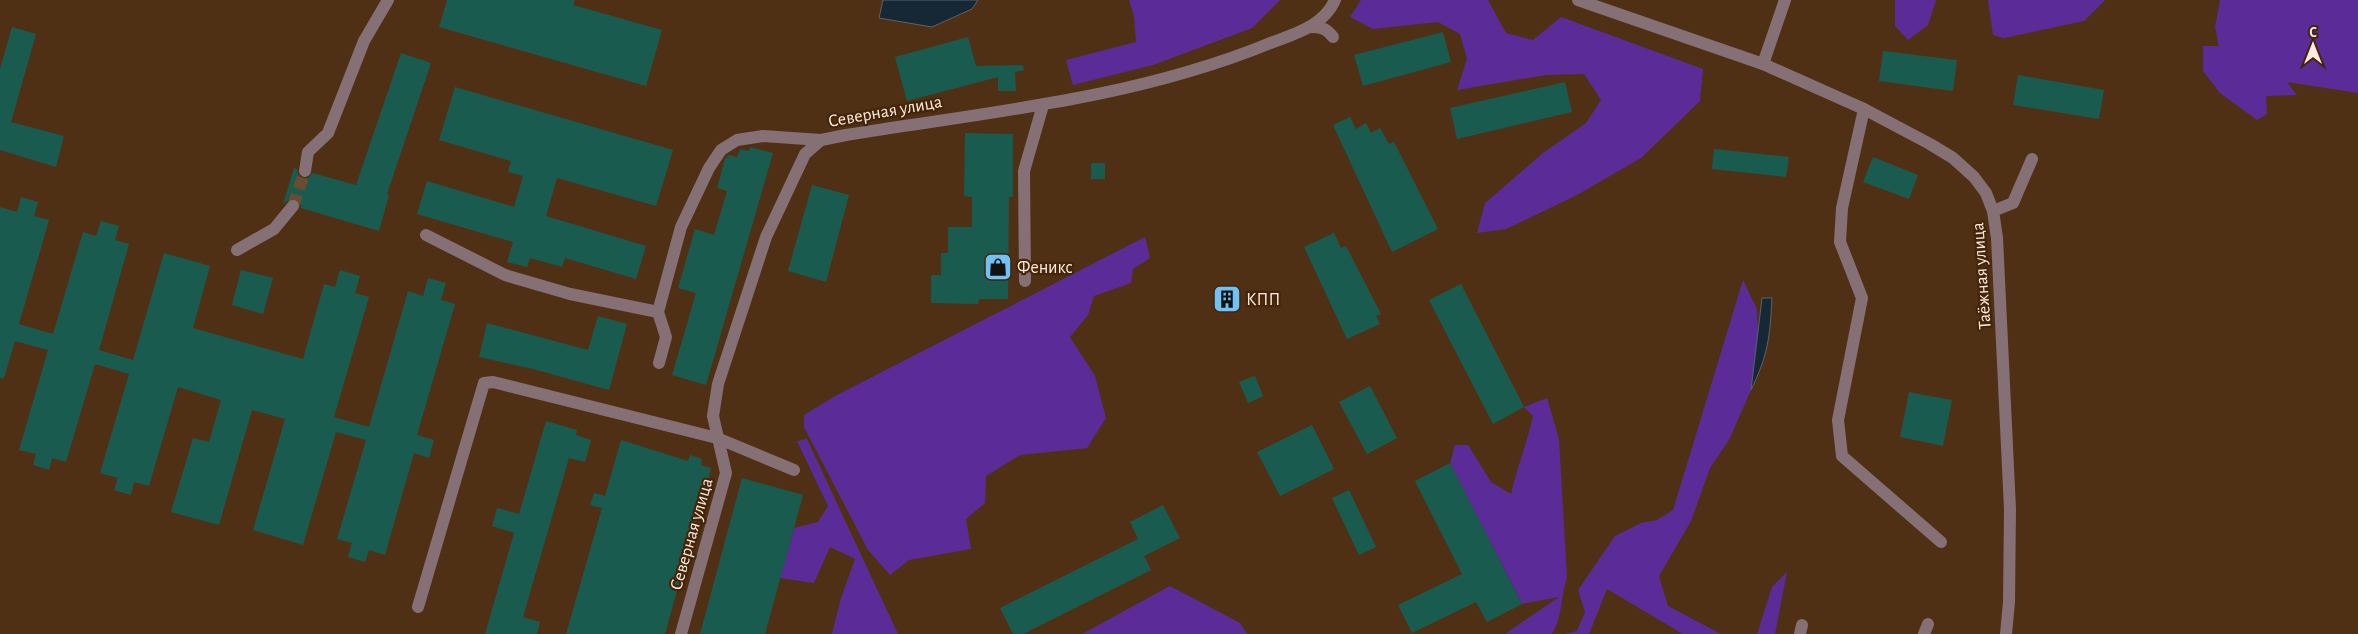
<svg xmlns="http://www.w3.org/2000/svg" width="2358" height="634" viewBox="0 0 2358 634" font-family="'Alegreya Sans',sans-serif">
	<rect width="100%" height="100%" fill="#503014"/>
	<g fill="#5b2c97">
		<polygon points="1129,0 1280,0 1252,28 1153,65 1073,85 1066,60 1136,42 1134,16"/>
		<polygon points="1361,0 1488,0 1506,33 1533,40 1561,17 1703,69 1700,101 1641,158 1577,195 1506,229 1477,233 1485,203 1543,153 1586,123 1601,100 1584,74 1546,75 1457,90 1467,59 1460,34 1438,22 1373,29 1350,17"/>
		<polygon points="1895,0 1936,0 1928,25 1908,40 1895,26"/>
		<polygon points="1988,0 2105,0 2084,21 2004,38 1993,35"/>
		<polygon points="2220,0 2358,0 2358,93 2287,82 2297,95 2266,96 2267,114 2257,120 2220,93 2203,71 2203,46 2219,46 2215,27"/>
		<polygon points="1145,237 1150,258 1133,269 1131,283 1094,296 1088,315 1070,337 1095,376 1106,418 1087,448 1020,455 986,476 985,503 966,519 971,549 909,560 890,575 868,550 804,427 804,415 837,395"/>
		<polygon points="1743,280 1757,309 1758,336 1751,390 1729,440 1710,468 1691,521 1659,576 1668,606 1721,634 1683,634 1607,589 1589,634 1565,634 1577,631 1585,612 1578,590 1615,536 1641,523 1657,520 1673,510"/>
		<path d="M1547 398 1559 439 1567 578C1560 598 1563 616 1552 634H1505L1559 597 1522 604 1450 463 1455 445H1468L1491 482 1511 494C1517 468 1527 443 1533 416L1524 407Z"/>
		<polygon points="807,439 898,634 832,634 841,598 855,559 830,547 814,583 780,578 794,528 818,522 828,506 797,441"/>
		<polygon points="1787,572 1775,634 1757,634 1772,587"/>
		<polygon points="1170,586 1240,623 1247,634 1082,634"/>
	</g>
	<g fill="#162835" stroke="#5b6368">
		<polygon points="883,0 978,0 972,9 932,27 879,18"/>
		<path d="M1762 298H1772C1770 337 1768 355 1751 390Z"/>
	</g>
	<g fill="#1a5b4f">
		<polygon points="447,0 575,0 573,5 662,30 646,86 439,27"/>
		<polygon points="12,27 36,34 11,122 64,136 56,167 0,150 0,69"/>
		<polygon points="1443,32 1451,62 1363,86 1354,55"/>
		<polygon points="968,37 976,66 1023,65 1024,70 1015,72 1016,91 998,91 998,77 907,101 895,57"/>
		<polygon points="1883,51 1957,60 1953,91 1879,81"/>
		<polygon points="401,53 431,63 387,194 389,195 379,231 301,208 300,203 295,198 290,199 283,204 294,168 297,169 298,174 303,179 308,178 313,173 356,185"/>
		<polygon points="2018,75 2104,90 2099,119 2013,105"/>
		<polygon points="1565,82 1572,112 1457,139 1450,108"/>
		<polygon points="455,87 673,150 656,206 557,178 546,216 646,246 636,279 565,258 562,267 530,258 527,267 507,262 513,242 417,214 427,181 514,207 523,176 508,172 511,161 439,140"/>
		<polygon points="1350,117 1356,129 1366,123 1371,133 1380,128 1389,144 1394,142 1438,229 1392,252 1333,125"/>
		<polygon points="965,133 1013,134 1013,197 1009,197 1008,299 979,299 978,304 931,303 931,275 941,275 941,253 948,253 948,227 972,227 972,197 964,196"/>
		<polygon points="750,147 773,153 706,385 672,375 696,293 678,288 695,229 714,235 727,191 717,188 725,159 729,155 737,157 740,149 749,151"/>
		<polygon points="1714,149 1789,157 1786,177 1712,169"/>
		<polygon points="1873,157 1918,175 1909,199 1863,182"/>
		<rect x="1091" y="163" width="14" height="16"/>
		<polygon points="812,185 849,195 826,282 788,271"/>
		<polygon points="21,197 38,202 34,216 49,220 19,324 53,334 83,232 96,236 101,221 119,226 115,240 129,244 99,350 133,360 164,253 210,266 193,328 303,359 324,284 335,287 340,270 360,276 355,293 369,297 334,417 369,427 408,291 423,296 428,278 446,283 441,300 455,304 417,435 434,440 429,458 414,453 385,555 369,550 365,562 348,557 352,543 337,539 366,440 336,432 303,545 253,530 285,419 252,410 219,525 171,512 193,438 209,442 221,400 178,387 149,486 134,482 131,495 114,490 118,478 100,473 129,374 95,364 66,462 52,458 49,470 33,465 36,454 19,450 48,350 15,341 4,378 0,378 0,207 17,212"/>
		<polygon points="1334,233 1341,248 1346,246 1381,314 1376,316 1380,324 1347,339 1304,247"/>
		<polygon points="241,270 273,278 263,314 232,305"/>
		<polygon points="1461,284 1524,407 1493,424 1429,300"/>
		<polygon points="1224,289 1236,295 1230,309 1218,304"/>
		<polygon points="598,316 627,324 609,390 533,369 479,357 487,323 588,350"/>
		<polygon points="1255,376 1263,396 1248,403 1239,382"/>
		<polygon points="1370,386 1397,438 1367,454 1339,402"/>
		<polygon points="1909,392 1952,400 1943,446 1900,437"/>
		<polygon points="546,421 577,430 576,435 591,440 585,462 569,458 523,617 540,622 537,634 485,634 514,533 492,526 497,508 519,514"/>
		<polygon points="1312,425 1334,469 1280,496 1257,452"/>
		<polygon points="621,440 688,461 690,455 702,459 701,465 711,468 665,634 566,634 602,508 590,505 594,493 605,496"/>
		<polygon points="1450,463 1522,604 1487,622 1476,602 1412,633 1398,605 1462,574 1415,481"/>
		<polygon points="742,478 803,495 794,528 765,634 700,634"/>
		<polygon points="1349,490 1376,547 1359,555 1332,498"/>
		<polygon points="1163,505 1180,538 1144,556 1151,570 1023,634 1013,634 1000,608 1138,539 1130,522"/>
	</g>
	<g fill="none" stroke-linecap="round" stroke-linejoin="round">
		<polyline stroke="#6a4c32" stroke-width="12" stroke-dasharray="12 6" stroke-linecap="butt" points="293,206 305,171"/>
		<g stroke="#857076" stroke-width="12">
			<polyline points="1578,0 1763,64 1864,109 1930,144 1953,158 1974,177 1986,193 1993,211 1997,238 2010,509 2009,602 2006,634"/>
			<path d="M1310 27C1321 27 1326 28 1333 37"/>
			<polyline points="1763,64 1785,0"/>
			<polyline points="1864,109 1842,208 1840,242 1862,298 1838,420 1842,456 1941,542"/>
			<polyline points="305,171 308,152 328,133 364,41 388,0"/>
			<polyline points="1993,211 2013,203 2032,159"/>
			<polyline points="426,235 505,275 570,294 658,312"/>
			<polyline points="237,250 274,229 293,206"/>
			<polyline points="1025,281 1024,171 1043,105"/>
			<polyline points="659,363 666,337 658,312 681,227 709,168 721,150 737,140 763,136 821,140"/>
			<polyline points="418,607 484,383 493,382 717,438 794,470"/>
			<path d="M681 634 726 473 713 416 718 384 766 237 805 154 821 140 846 135C988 112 1133 99 1268 44 1293 34 1323 27 1335 0"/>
			<polyline points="1800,634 1802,625"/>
			<polyline points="1924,634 1928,624"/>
		</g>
	</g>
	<defs>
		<g id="shop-square" transform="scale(1.4375)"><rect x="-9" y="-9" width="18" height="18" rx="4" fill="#72c1f5" stroke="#452509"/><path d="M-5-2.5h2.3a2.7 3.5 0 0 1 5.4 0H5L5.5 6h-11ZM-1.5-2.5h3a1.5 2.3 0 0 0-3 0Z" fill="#111"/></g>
		<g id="building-square" transform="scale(1.4375)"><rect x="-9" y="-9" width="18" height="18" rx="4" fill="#72c1f5" stroke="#452509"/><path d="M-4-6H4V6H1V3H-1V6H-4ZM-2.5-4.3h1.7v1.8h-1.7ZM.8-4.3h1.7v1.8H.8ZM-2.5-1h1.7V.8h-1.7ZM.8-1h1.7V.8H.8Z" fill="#111"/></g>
	</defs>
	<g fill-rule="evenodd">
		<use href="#shop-square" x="998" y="267"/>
		<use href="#building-square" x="1227" y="299"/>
	</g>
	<g text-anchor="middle" stroke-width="4.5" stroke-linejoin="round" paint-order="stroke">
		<g font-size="18" fill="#fdecdf" stroke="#452509">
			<text transform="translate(885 111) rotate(-10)" y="6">Северная улица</text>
			<text transform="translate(1981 276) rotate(-94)" y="6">Таёжная улица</text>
			<text transform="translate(691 534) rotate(-74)" y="6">Северная улица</text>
		</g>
		<g font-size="18" fill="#fdecdf" stroke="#452509" text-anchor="start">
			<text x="1017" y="273">Феникс</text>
			<text x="1246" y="305">КПП</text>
		</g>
	</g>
	<g transform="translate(2313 45)" stroke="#452509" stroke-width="4" paint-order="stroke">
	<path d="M0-4L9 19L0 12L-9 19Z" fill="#fdecdf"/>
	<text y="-8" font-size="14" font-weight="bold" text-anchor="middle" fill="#fdecdf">С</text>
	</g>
</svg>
